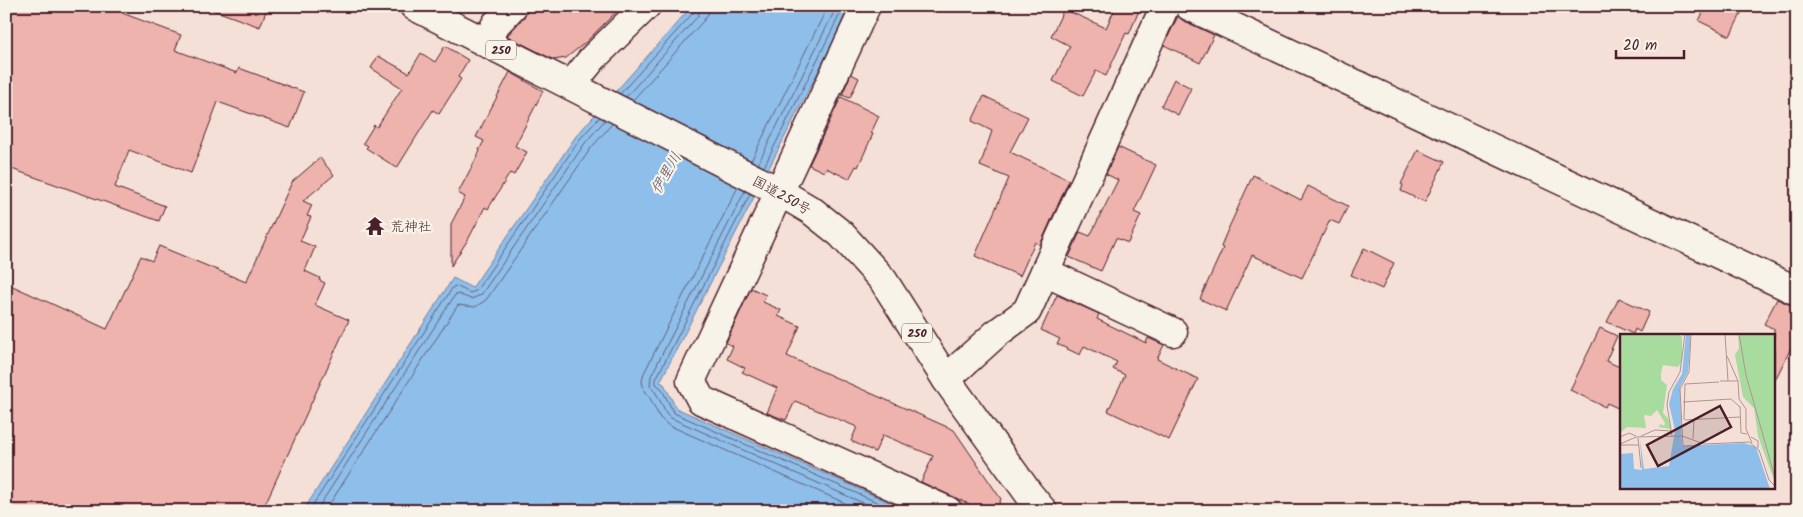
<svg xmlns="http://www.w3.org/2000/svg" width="1803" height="517" viewBox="0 0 1803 517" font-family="Kalam,'Klee One',sans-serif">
	<rect width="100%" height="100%" fill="#f5e0d7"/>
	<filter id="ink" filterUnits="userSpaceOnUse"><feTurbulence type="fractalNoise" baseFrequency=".02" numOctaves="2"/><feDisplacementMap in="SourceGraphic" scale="10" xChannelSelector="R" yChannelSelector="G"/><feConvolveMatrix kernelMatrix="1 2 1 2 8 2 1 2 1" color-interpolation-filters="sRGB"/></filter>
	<g filter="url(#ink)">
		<polygon fill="#8ebfea" stroke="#737f9e" points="692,6 849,6 830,48 660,382 664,384 676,408 909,511 303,511 453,278 472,288 576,136"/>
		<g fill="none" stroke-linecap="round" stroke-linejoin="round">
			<g stroke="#655f77" stroke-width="1">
				<polyline points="620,94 694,12 695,6"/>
				<polyline points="626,97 698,16 701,6"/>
				<polyline points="633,100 704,20 708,14 709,6"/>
				<polyline points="751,161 828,6"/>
				<polyline points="758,164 837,6"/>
				<polyline points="764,167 844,6"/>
				<polyline points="738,187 644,373 642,381 644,391 650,398 660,418 668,425 863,511"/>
				<polyline points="745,191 651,376 650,386 656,393 667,414 671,418 881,511"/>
				<polyline points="750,194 656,379 656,384 661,388 674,413 897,511"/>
				<polyline points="309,511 453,287 456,286 470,293 476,291 580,139 600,117"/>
				<polyline points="316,511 455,295 458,294 471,299 481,295 585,143 605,120"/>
				<polyline points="325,511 458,305 475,307 486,300 591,148 612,124"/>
			</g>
		</g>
		<g fill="#efb3ae" stroke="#4a1f2b">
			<polygon points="6,6 125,6 122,13 181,35 175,50 237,73 239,68 304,92 290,128 218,102 191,173 129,150 115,187 165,206 159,221 6,167"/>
			<polygon points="209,6 268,6 260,27 208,8"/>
			<polygon points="528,6 622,6 586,42 566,58 554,60 507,36 525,16"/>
			<polygon points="1116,6 1141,6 1129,34 1126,33 1106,76 1096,71 1083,96 1053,81 1070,46 1051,36 1064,9 1106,28"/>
			<polygon points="1706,6 1745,6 1730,36 1699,21"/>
			<polygon points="1178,16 1182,20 1214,35 1200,63 1164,45"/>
			<polygon points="445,46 468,60 458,77 461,79 439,114 433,110 397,168 366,148 368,146 363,143 374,125 377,127 402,88 371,68 378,56 409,73 421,53 435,62"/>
			<polygon points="510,72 543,91 515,146 527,152 514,175 510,173 488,209 485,207 469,238 451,266 451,224 465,197 458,193 480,151 479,150 484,141 476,137"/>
			<polygon points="851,74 859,78 850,98 842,95"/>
			<polygon points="1174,79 1191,88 1178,115 1161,106"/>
			<polygon points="984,96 1028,117 1010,152 1069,180 1040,245 1035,242 1020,276 975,256 1009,178 980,166 992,131 972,121"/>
			<polygon points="841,97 879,116 871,133 873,134 858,167 856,166 849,179 826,168 824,172 809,165"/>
			<polygon points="1118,147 1156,165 1134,212 1141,215 1128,243 1116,238 1101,271 1069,257 1080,232 1090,236 1118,180 1106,174"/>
			<polygon points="1418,150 1444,162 1425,202 1401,191 1403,185 1401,184"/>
			<polygon points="320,158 334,175 303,201 312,205 307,216 311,217 300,241 315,247 305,271 320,278 319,280 325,283 315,305 349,320 262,511 6,511 6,283 107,329 141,256 152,261 159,246 246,282 292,182"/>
			<polygon points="1253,175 1301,200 1308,186 1348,206 1339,224 1330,220 1302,278 1252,255 1226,311 1200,299 1223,248 1221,247 1225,236"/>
			<polygon points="1364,248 1394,263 1382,289 1351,275"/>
			<polygon points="751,288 766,295 763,302 781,310 778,316 800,326 787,356 954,430 1001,499 996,511 984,511 921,482 933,456 883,435 875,452 851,441 857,427 795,401 786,420 767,413 777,388 742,372 745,368 727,359 733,346 726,343"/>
			<polygon points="1057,295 1099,314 1097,319 1146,343 1148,338 1164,345 1157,359 1198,379 1169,440 1108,411 1125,375 1113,369 1117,362 1084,346 1080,355 1057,344 1060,339 1041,330"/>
			<polygon points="1619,298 1649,312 1640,332 1635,329 1633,334 1607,322"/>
			<polygon points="1777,299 1797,308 1797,336 1774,382 1774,329 1764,324"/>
			<polygon points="1600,328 1617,336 1606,361 1622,368 1622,410 1607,403 1605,407 1570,390"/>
		</g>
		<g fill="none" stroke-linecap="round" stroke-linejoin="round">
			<g stroke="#4a1f2b" stroke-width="31">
				<g id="minor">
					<polyline points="866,6 691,381 701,400 948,511"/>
					<polyline points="1189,6 1797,291"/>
					<polyline points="486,43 496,24 513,6"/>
					<polyline points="1045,272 1173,332"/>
					<polyline points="946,379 997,333 1027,311 1165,6"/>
				</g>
			</g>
			<g stroke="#4a1f2b" stroke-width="31">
				<polyline id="major" points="571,85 593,58 646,6"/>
			</g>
			<g stroke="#4a1f2b" stroke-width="31">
				<polyline id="highway" points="414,6 780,192 812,211 841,234 883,280 946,379 1029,494 1043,511"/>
			</g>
			<use href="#minor" stroke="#f7f3e8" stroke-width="28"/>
			<use href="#major" stroke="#f7f3e8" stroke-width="28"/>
			<use href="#highway" stroke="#f7f3e8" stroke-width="28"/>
		</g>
	</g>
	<defs>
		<g id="temple-bare" transform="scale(1.5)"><path d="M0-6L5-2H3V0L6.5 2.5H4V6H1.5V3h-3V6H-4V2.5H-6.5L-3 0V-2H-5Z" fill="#4a1f2b" stroke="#f7f3e8" stroke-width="2.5" paint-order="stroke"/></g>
	</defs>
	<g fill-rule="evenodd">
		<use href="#temple-bare" x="375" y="226"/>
	</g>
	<g text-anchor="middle" stroke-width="4.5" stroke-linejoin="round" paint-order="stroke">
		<g fill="#f7f3e8" stroke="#7e5f64" stroke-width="1">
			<rect x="486" y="40.5" width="30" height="19" rx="4"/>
			<rect x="902" y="323.5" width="30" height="19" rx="4"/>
		</g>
		<g font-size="12" font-weight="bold" fill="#4a1f2b">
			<text x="501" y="54">250</text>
			<text x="917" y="337">250</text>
		</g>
		<g font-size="14" fill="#4a1f2b" stroke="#f7f3e8">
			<text transform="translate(782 195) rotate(29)" y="5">国道250号</text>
		</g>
		<g font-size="14" fill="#4a1f2b" stroke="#f7f3e8" text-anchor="start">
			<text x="390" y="231">荒神社</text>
		</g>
		<g font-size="15" font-style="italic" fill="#5e4f64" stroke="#f7f3e8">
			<text transform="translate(666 173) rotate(-60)" y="5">伊里川</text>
		</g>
	</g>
	<g transform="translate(1620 334)">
		<rect width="155" height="155" fill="#f5e0d7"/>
		<path d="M0 0H58L62 3V27L58 33 43 31 41 39V46L47 51 43 79 48 84 51 95 38 93 41 90 44 92 45 89 37 76 31 82 24 81 26 94 7 93 0 99ZM123 0H155V149L138 102 134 74 123 63 115 21 119 14 118 3Z" fill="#a8dc9e"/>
		<path d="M66 0H70V14L68 38 60 53 62 112 124 109 136 113 150 155H0V120L13 119 14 135 22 136 20 105 24 135 49 132 55 96 49 70 53 55 62 40Z" fill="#8ebfea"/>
		<path fill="none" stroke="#b19392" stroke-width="1" d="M71 0 69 38 60 55 63 112 81 111M105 0 108 47M119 0 126 41 155 144M107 22 118 47 119 65 126 75V95L132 109M100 47H118M63 68 111 65 120 73M120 72 121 99 127 100M64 86 65 50 99 48M65 86 120 83M21 102 35 96 51 97M52 102 47 71 49 58 60 38 65 0M0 103 9 99 16 102M131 103 138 107V114M18 104 21 134M73 105 74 86M0 110 16 103 62 102 84 110 129 108 139 116 149 146 155 152M0 111H19"/>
		<path fill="#4a1f2b" fill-opacity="0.15" stroke="#4a1f2b" stroke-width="2.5" d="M100 72 111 93 38 132 27 111Z"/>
		<rect width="155" height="155" fill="none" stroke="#4a1f2b" stroke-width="2.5"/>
	</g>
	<rect width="1803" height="517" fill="none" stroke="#f7f3e8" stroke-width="25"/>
	<rect x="12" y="12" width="1778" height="492" fill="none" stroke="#4a1f2b" stroke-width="2" filter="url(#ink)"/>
	<path d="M1616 50v8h68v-8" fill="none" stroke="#4a1f2b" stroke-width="2.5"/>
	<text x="1623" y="50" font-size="15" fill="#4a1f2b" stroke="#f7f3e8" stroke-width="4" paint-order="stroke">20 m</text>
</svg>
